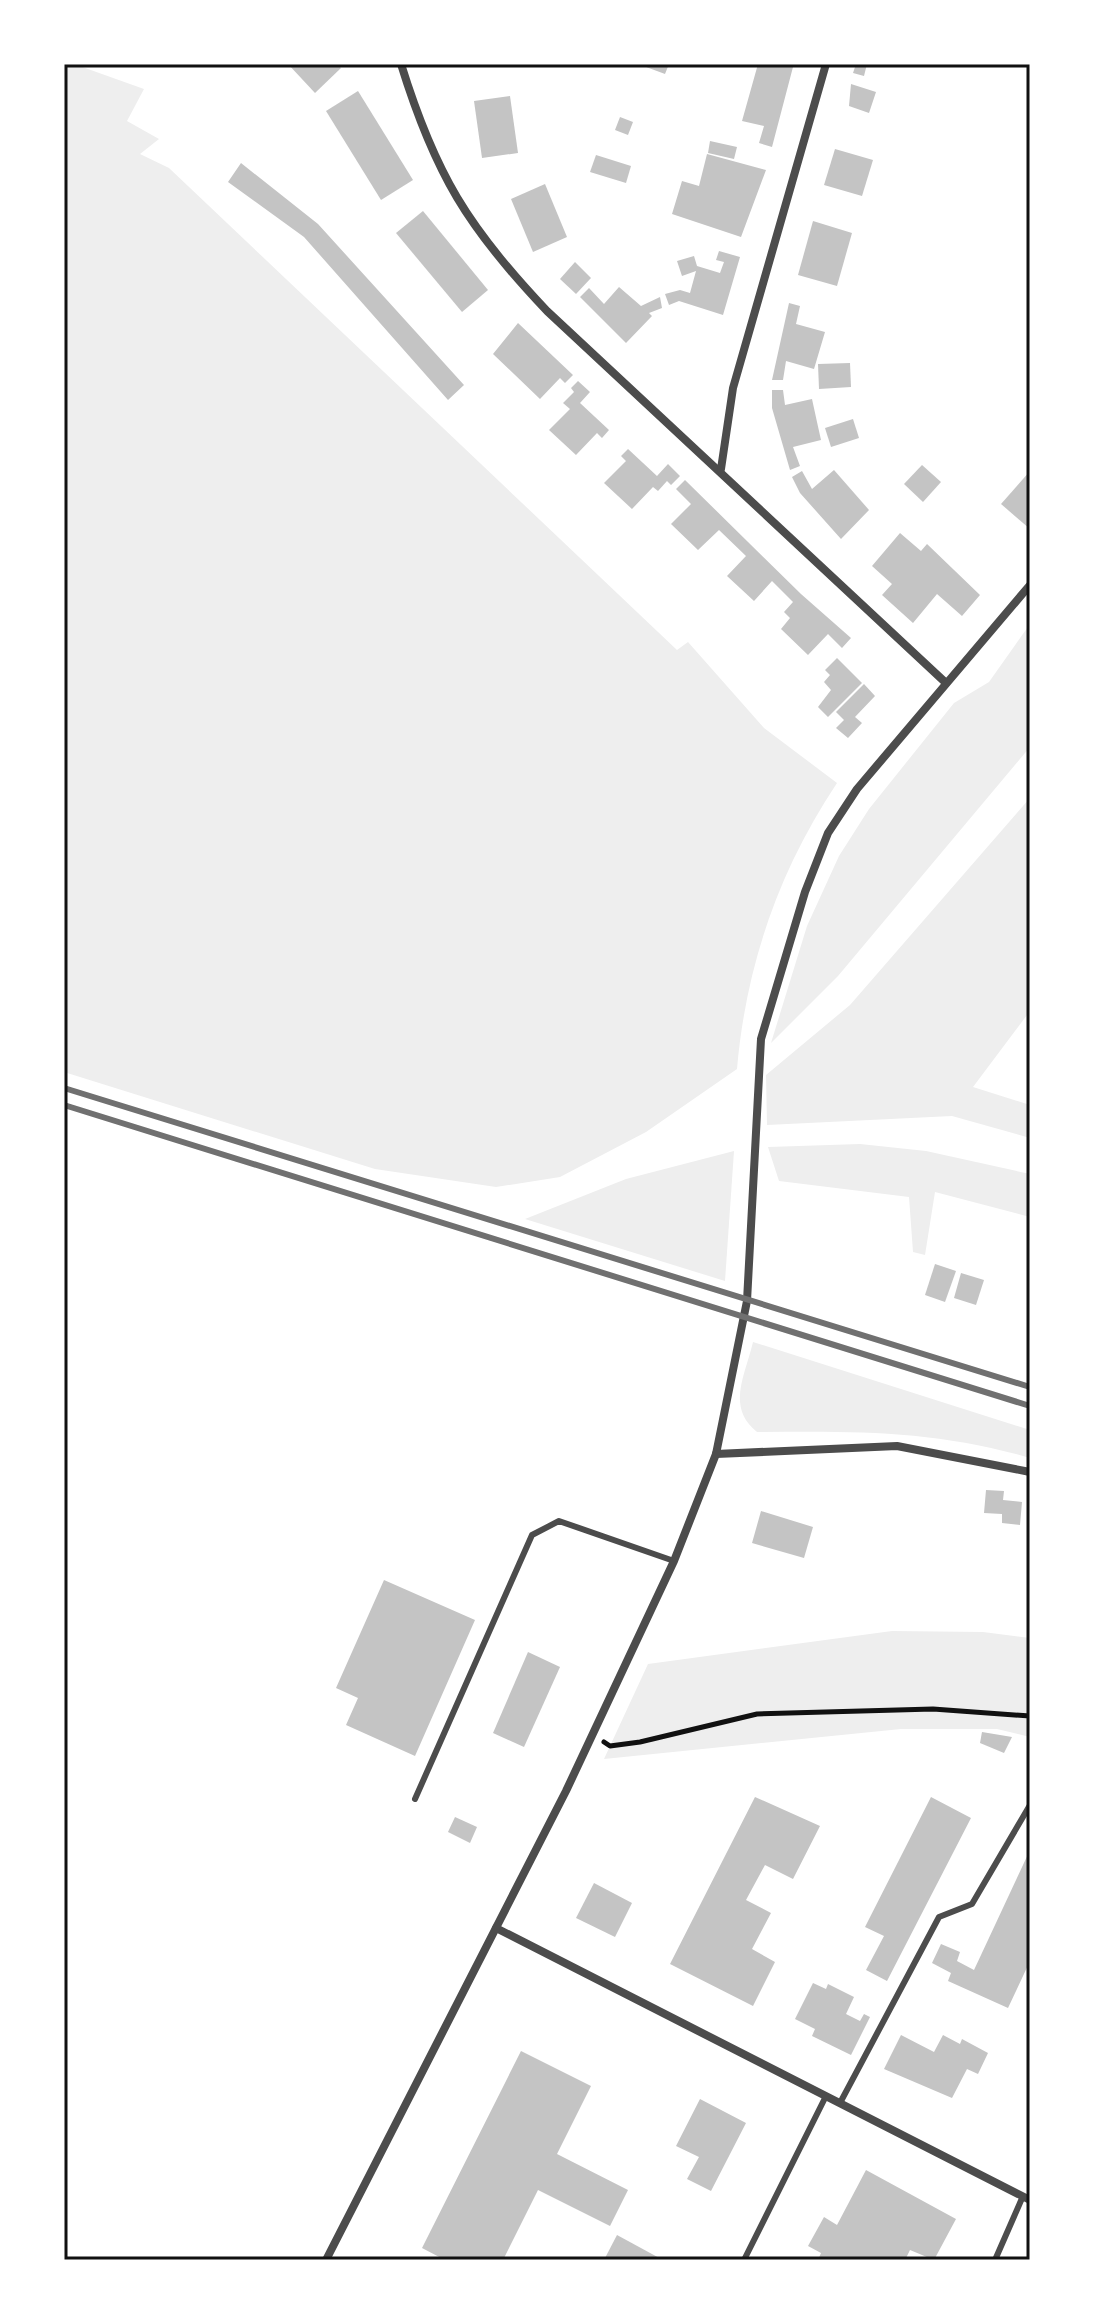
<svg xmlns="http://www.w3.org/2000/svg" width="1094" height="2324" viewBox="0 0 1094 2324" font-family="'Open Sans',sans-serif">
	<rect width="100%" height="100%" fill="#fff"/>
	<g fill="#eee">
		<path d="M64 64H74L144 89 127 121 159 139 140 154 169 168 677 650 688 642 764 728 837 783C779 870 746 965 737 1069L646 1132 560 1177 496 1187 375 1169 64 1072Z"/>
		<polygon points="1030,624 1030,747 838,976 771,1043 807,926 839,856 869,809 954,703 989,682"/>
		<polygon points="1030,798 1030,1011 973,1087 1030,1105 1030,1138 952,1116 767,1125 766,1075 850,1005"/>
		<polygon points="860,1144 926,1151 1030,1174 1030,1217 935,1192 925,1255 913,1252 909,1197 779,1181 768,1147"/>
		<polygon points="734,1151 725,1281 525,1219 626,1179"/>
		<path d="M753 1342 1030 1430V1458C935 1430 855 1431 757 1432 726 1407 745 1376 753 1342Z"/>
		<polygon points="892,1631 983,1632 1030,1638 1030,1737 997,1729 901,1729 604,1759 648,1664"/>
	</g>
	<g fill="#c4c4c4">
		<polygon points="288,64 337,64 341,68 315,93"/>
		<polygon points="638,64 669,64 665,74"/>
		<polygon points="758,64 793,67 772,147 759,143 764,126 742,121"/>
		<polygon points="856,64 867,64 864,76 853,73"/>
		<polygon points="851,84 876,92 869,113 849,106"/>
		<polygon points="358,91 413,180 381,200 326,111"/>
		<polygon points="510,96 518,153 482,158 474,101"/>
		<polygon points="620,117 633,122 628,135 615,130"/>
		<polygon points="710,141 737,147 734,159 708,153"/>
		<polygon points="835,149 873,160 862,196 824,185"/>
		<polygon points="707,154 766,170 741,237 672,214 682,181 699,186"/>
		<polygon points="596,155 631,166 626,183 590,172"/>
		<polygon points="241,163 318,224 464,385 448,400 304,237 228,182"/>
		<polygon points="545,184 567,237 533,252 511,199"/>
		<polygon points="423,211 488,290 462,312 396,233"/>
		<polygon points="813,221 852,233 837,286 798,275"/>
		<polygon points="719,251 740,257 723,315 679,301 669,305 665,294 680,290 690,293 696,271 682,276 677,261 694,256 697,266 720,273 724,262 716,260"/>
		<polygon points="575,262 591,278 576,294 560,279"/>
		<polygon points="619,287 641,306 660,297 662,308 649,313 652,316 626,343 580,297 589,288 604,304"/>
		<polygon points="789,303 800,306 796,324 825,332 814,369 786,361 783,380 772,380"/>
		<polygon points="518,323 573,375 565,383 560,378 540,399 493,354"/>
		<polygon points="850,363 851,387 819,389 818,364"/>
		<polygon points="578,381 590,392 580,403 609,430 602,438 597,433 576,455 549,430 570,409 563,403 574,392 571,388"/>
		<polygon points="772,390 783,390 785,405 812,399 817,422 821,440 793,447 800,466 790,470 772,408"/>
		<polygon points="853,419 859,438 831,447 825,428"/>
		<polygon points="628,449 657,476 668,464 680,476 671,485 667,481 658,491 653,487 632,509 604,483 626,461 621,456"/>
		<polygon points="922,465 941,482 923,502 904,484"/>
		<polygon points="834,470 869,510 841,539 800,493 792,477 802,471 812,489"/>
		<polygon points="1030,471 1030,529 1001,504"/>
		<polygon points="685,480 801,594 851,638 842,648 828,634 808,655 781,629 790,618 784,612 793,602 772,581 754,601 727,576 746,556 719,530 698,550 671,524 691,504 676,489"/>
		<polygon points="900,533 921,551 927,544 980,595 962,616 937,594 913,623 882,595 892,584 872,566"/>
		<polygon points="837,658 862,683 828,717 818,707 831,690 824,682 830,675 825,670"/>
		<polygon points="864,684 875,696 855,717 862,723 848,738 836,728 844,720 836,712"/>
		<polygon points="935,1264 956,1271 945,1302 925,1295"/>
		<polygon points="961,1273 984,1280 976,1305 954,1298"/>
		<polygon points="986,1490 1004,1491 1003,1500 1022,1502 1020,1525 1002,1523 1002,1514 984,1513"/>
		<polygon points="761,1511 813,1527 804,1558 752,1543"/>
		<polygon points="384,1580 475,1620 415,1756 346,1725 358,1698 336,1688"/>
		<polygon points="528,1652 560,1667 524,1747 493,1733"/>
		<polygon points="982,1732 1012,1737 1004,1753 980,1743"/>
		<polygon points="755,1797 820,1826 793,1879 765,1865 746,1900 771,1913 752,1949 775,1962 753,2006 670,1964"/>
		<polygon points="931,1797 971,1818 887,1981 866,1970 884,1936 865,1927"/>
		<polygon points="455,1817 477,1827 470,1843 448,1832"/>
		<polygon points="1030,1850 1030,1961 1008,2008 948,1981 951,1973 932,1963 941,1944 960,1952 957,1961 974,1970"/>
		<polygon points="594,1883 632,1903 615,1937 576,1918"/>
		<polygon points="813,1983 826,1989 828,1984 854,1997 846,2014 860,2021 864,2014 870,2017 851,2055 812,2036 815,2029 795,2019"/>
		<polygon points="901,2035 934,2052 943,2035 960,2044 962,2039 988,2053 978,2074 967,2069 952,2098 884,2069"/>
		<polygon points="521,2051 591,2086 557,2154 628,2190 610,2226 538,2190 503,2260 445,2260 422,2248"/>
		<polygon points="700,2099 746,2123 711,2191 687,2179 699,2157 676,2146"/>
		<polygon points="866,2170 956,2219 934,2260 910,2250 905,2260 818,2260 821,2253 808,2246 824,2217 837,2225"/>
		<polygon points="617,2235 663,2260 604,2260"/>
	</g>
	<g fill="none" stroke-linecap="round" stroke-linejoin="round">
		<polyline stroke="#111" stroke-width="5" points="604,1742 610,1746 640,1742 757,1714 933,1709 1030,1716"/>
		<g stroke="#4c4c4c" stroke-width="6">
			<polyline points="415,1799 532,1535 559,1521 674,1561"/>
			<polyline points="840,2103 939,1917 972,1904 1030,1805"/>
			<polyline points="744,2260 826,2096"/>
			<polyline points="995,2260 1023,2196"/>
		</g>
		<g stroke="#4c4c4c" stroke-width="8">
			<path d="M401 64C435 174 468 228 547 311L946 683"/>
			<polyline points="721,469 733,388 826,64"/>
			<polyline points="716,1454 897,1446 1030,1472"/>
			<polyline points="496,1928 1030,2200"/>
			<polyline points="326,2260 566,1791 674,1561 716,1454 747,1301 761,1039 805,892 828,833 857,789 1030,585"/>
		</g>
		<g stroke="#707070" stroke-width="6">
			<polyline points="64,1088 1030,1387"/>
			<polyline points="64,1105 1030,1406"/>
		</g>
	</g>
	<rect width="1094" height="2324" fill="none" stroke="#ffffff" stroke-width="132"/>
	<rect x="66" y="66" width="962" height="2192" fill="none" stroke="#111" stroke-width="3"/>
</svg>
